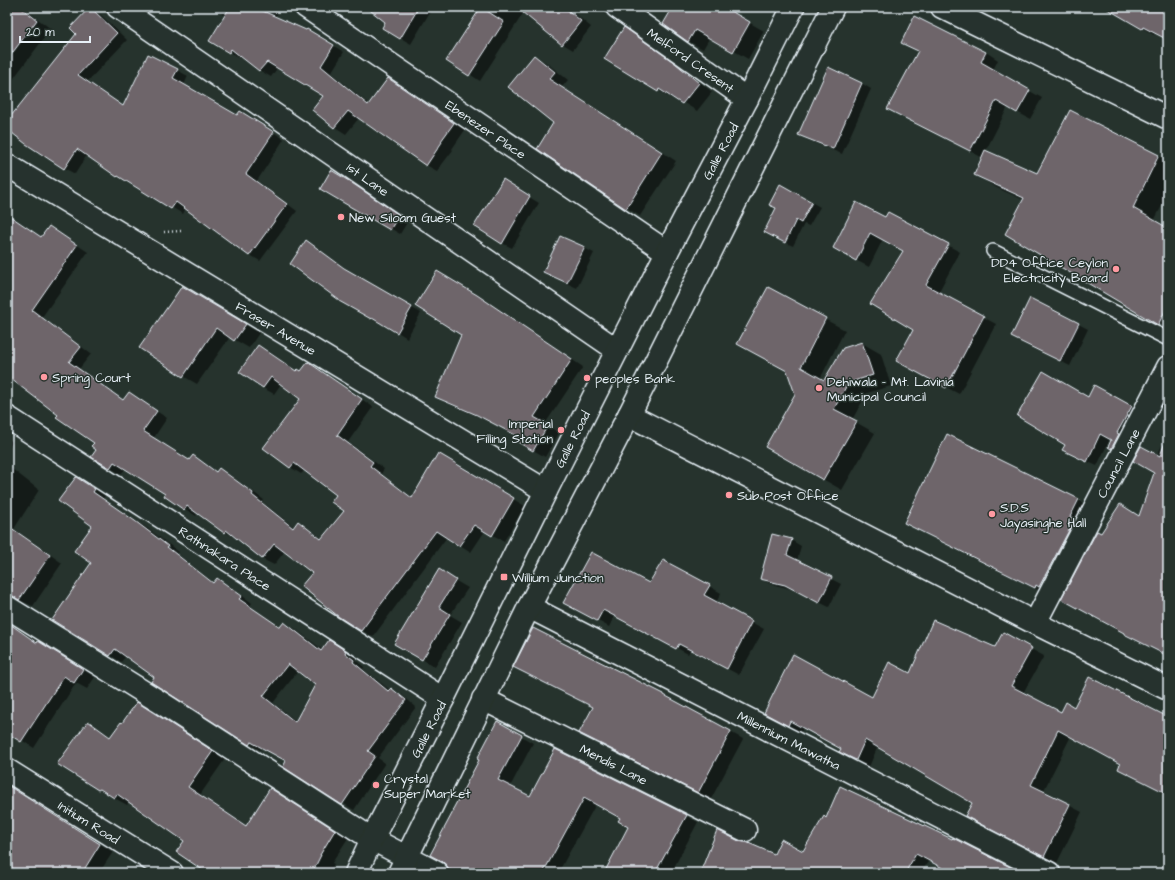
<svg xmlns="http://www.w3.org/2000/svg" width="1175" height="880" viewBox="0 0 1175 880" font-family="'Architects Daughter',sans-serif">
	<rect width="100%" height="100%" fill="#26332d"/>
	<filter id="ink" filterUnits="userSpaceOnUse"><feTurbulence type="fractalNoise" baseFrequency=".025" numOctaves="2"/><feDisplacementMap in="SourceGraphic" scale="8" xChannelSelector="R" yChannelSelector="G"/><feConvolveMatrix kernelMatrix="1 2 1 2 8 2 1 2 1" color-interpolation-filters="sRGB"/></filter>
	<g filter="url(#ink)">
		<g fill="#0007" fill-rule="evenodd">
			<polygon points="7,7 22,7 51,29 7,87"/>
			<polygon points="221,7 269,7 278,13 275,17 306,32 307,30 344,52 331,73 370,105 388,79 465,130 452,149 453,150 437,171 426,165 359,118 346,134 335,127 313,110 325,95 278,67 271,77 259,70 241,56 240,58 210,40 225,16 218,11"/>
			<polygon points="368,7 433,7 411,44 383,28 387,22"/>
			<polygon points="482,7 566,7 591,27 573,50 563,44 524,12 480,81 448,60"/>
			<polygon points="674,7 722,7 764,31 748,59 710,37 703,49 688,41"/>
			<polygon points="1111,7 1167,7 1168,8 1168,40 1155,33 1154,35 1110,9"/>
			<polygon points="90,8 101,15 127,40 88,81 123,107 177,70 188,76 184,85 238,117 251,118 284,139 257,181 297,211 260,261 250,255 186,208 183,214 129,182 118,176 87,155 75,174 64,168 7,128 7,123 78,34"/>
			<polygon points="624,28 638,37 689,73 712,92 697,111 674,97 673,99 605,59"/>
			<polygon points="986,52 998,60 993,70 1042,98 1030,119 1008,107 985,152 1038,175 1070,112 1168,161 1168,194 1154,221 1168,229 1168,329 1007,233 1024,200 997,188 975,175 983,158 901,115"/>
			<polygon points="535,56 548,64 568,80 562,87 676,161 640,216 627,208 554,123"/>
			<polygon points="861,83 871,89 842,154 808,140 799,134"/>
			<polygon points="503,181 539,203 512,248 502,243"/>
			<polygon points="781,185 820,207 809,226 804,224 793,246 773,237"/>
			<polygon points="358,187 408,221 400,234 322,188"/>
			<polygon points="888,213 960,252 938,293 996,324 959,394 910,368 914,330 904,251 883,239 869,267 846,255 885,219"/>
			<polygon points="7,217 12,218 23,225 42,238 50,227 88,252 42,317 91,354 79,369 124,401 129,393 167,418 153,439 190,461 193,456 217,472 220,469 231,476 264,500 262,502 294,527 298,522 309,529 323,539 345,511 338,495 305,470 301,474 290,467 302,398 281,384 274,394 263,388 259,346 270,352 297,372 302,372 308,363 319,369 373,407 348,442 384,469 381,474 413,498 438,455 525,506 504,541 485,531 471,552 447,537 373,637 361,630 313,573 285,551 274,565 262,559 236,537 236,538 225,532 198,512 196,516 185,509 165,495 167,493 126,468 121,474 110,468 98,449 95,443 13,380 7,376"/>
			<polygon points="306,241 316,247 354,275 421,313 407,338 382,322 381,324 340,300"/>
			<polygon points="584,248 594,253 577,288 554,277"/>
			<polygon points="768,289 845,330 820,379 824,381 862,343 881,354 891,386 867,393 852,420 875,433 842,490 766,447 796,394"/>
			<polygon points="197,295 259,333 249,348 230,337 197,384 183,376"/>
			<polygon points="1030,299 1088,329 1070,366 1021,342"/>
			<polygon points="488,303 583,367 545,424 559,433 545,457 518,441 520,437 489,421 447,403 436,397"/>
			<polygon points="1095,386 1141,412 1121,454 1109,447 1112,440 1110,439 1097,466 1073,455 1066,444"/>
			<polygon points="1168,434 1168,656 1125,634 1101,535 1140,517 1156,472 1157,455"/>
			<polygon points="7,438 13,442 7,450"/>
			<polygon points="7,465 39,490 14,529 62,563 33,606 26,603 21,601 7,594"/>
			<path d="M88 484 105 496 103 499 147 528 179 552 177 554 214 583 217 579 228 585 252 603 250 606 281 628 285 623 295 629 323 650 341 648 356 658 355 660 364 667 363 669 390 690 391 689 402 695 416 707 378 758 385 763 354 810 284 766 288 761 263 747 260 750 249 744 126 656 121 662 53 620 93 563V525ZM299 670 317 684 296 721 273 703Z"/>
			<polygon points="1078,500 1097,511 1054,598 924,533 905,522"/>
			<polygon points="791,540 801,546 797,561 841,584 829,607 795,590 771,584 761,579"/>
			<polygon points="451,578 468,588 450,615 462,622 435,667 396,643"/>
			<polygon points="650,585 709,586 721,593 716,603 764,629 739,675 691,649 688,654 615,615 609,627 576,609"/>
			<polygon points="12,626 95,677 87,689 76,683 34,748 7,731 7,633"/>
			<polygon points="995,648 1031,649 1044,656 1023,693 1061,714 1075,708 1168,718 1168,797 1161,793 1161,791 1119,769 1121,764 1071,736 1043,792 1082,812 1057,863 978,823 973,803 878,746 869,767 853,758 842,749 803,728 801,732 778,720 873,698 911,674"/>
			<polygon points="664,694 676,702 743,739 711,799 592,740"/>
			<polygon points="150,711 225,759 200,795 247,826 283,797 348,838 332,863 334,864 329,873 209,873 185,840 129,802 127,805 98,789 89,722 111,737"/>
			<polygon points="521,736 533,743 510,787 530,798 555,750 698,822 671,873 605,873 630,826 621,818 596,804 558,873 457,873 449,869"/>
			<polygon points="7,778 8,784 13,789 113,852 99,873 7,873"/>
			<polygon points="824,818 1019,873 953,873 929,860 921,873 717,873 739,842 774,855 803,852"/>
		</g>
		<g fill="#6e656b" stroke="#e8f1f8" fill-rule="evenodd">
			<polygon points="7,7 20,7 37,20 7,60"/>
			<polygon points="90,7 117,33 78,75 123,106 148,54 178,69 173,78 237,115 240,111 274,132 246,174 287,204 249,256 176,202 171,209 118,176 117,177 77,149 64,169 26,144 7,129 7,121 76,34 70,28"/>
			<polygon points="230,7 254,7 306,30 307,29 334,45 321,66 368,105 388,78 454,123 441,141 442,142 426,166 348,111 334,128 312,110 323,96 267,62 259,71 231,49 229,53 209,41"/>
			<polygon points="366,7 419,7 400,39 382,28 385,22"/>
			<polygon points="481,7 504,22 469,76 446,61"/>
			<polygon points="516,7 564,7 581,21 562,45"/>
			<polygon points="673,7 724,7 750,22 733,52 695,30 688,42 663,24"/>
			<polygon points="1104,7 1168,7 1168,40 1143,27 1142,29"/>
			<polygon points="914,16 986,52 981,62 1030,90 1017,113 996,101 970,151 887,109 918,51 901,43"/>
			<polygon points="624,27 675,63 699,83 682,104 659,89 658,92 604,59"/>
			<polygon points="534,55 555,72 549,79 662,152 626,209 537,149 553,123 508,87"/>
			<polygon points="828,67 862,83 833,149 798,135"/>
			<polygon points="1070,110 1159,155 1133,208 1168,228 1168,305 1158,325 1005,234 1024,198 974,175 985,150 1037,173"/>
			<polygon points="331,170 349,181 399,215 390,230 320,189"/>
			<polygon points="503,179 530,196 502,244 474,226"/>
			<polygon points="780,184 812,202 801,223 796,220 785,243 764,232 776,208 769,205"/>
			<polygon points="856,202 885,217 888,212 949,244 926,285 984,316 946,388 896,361 913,330 870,304 903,251 870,233 856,261 833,248"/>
			<polygon points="7,214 41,237 49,226 77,245 32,310 81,347 69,362 123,400 129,392 157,411 143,431 189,460 193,455 216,472 219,468 253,493 252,495 293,528 298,521 321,539 344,511 331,502 336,495 294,463 290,468 263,448 300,399 271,377 263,388 239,372 258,345 296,371 298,369 301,371 308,362 362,399 337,435 373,462 370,466 412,498 438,453 514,498 492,536 474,525 459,546 436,531 361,631 339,617 301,586 312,573 274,544 262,559 226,530 224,533 187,506 184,510 164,496 165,494 114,462 110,468 91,457 96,450 91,446 94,443 56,417 58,415 7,376"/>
			<polygon points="560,236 585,247 567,283 543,272"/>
			<polygon points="306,240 344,268 412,307 397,333 372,318 371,319 339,301 339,300 290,264"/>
			<polygon points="437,271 477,295 572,359 534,417 548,425 533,451 516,441 519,437 477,415 435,397 461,335 415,306"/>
			<polygon points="182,286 246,324 234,341 216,328 183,377 139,348"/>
			<polygon points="768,287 826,318 801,367 824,380 843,348 862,342 873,375 848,383 834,409 857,421 823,480 765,447 795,394 787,371 737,344"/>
			<polygon points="1030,298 1079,323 1060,361 1011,337"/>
			<polygon points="1043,371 1088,397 1094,385 1132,406 1117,433 1119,434 1111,449 1108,447 1111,440 1100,434 1087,462 1062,450 1065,445 1017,416"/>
			<polygon points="947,434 1079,499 1070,517 1075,519 1039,587 1036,585 1035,588 904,523"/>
			<polygon points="1165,442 1168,442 1168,656 1124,634 1124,633 1061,599 1097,531 1101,533 1120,504 1139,516 1154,473 1133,461 1141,446 1160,456"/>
			<path d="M76 477 95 489 93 492 135 521 168 546 167 547 213 583 217 578 242 596 239 599 280 627 284 622 321 651 329 640 346 651 345 653 354 660 353 662 388 691 391 688 406 700 368 751 375 756 342 805 283 767 286 761 251 742 249 745 151 682 154 677 115 649 110 656 52 620 91 563 74 551 92 526 58 501ZM288 664 315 685 295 722 263 696Z"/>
			<polygon points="7,525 50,555 19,600 13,596 7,595"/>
			<polygon points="772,534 792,539 787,555 832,577 819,603 785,585 760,579"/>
			<polygon points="591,552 649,583 663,560 710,585 704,595 752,621 727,669 679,644 676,649 603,610 597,621 563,603"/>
			<polygon points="439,569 456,580 439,607 450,614 422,660 394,644"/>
			<polygon points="933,620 995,647 1003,632 1032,648 1011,686 1061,712 1066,702 1074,707 1089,677 1168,717 1168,794 1118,769 1120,764 1058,730 1031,785 1070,804 1044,857 965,816 972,803 865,740 856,760 839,752 841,749 790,721 788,726 764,713 793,654 872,697 889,662 910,673"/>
			<polygon points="7,622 37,643 38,641 83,669 74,683 64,676 21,742 7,733"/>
			<polygon points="533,628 664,694 664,695 731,731 698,793 579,733 593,707 513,667"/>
			<polygon points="137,702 213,751 188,787 246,826 270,788 335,830 320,855 321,855 312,873 207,873 176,852 184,841 117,794 114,798 100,789 98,790 57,764 88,721 110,737 121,722 122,723"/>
			<polygon points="497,721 522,735 498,780 530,796 555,749 687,815 655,873 604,873 628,827 618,821 620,818 584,798 543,873 455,873 449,869 447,866 443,862 430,855 454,810 453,809 479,760 477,759"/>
			<polygon points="7,785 100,844 82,873 7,873"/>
			<polygon points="840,786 931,829 952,839 953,838 1022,873 952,873 916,854 905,873 700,873 717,830 739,841 746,842 774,854 781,839 803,851 824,816 826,818"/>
		</g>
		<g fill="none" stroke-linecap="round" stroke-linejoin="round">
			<g stroke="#e8f1f8" stroke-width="16">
				<polyline id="service" points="993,251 1168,339"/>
			</g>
			<g stroke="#e8f1f8" stroke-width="25">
				<g id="minor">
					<polyline points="118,7 617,350"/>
					<polyline points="306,7 667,252"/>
					<polyline points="617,7 747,99"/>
					<polyline points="7,165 546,491"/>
					<polyline points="7,417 443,699"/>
					<polyline points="7,607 163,704 372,839 437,873"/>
					<polyline points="529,607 1049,873"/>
					<polyline points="1035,623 1168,367"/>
					<polyline points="483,699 745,830"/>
					<polyline points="7,770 172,873"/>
				</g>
			</g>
			<g stroke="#e8f1f8" stroke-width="25">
				<g id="primary">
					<polyline points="942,7 1168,118"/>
					<polyline points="629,415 1035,623 1168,689"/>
				</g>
			</g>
			<g stroke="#e8f1f8" stroke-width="25">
				<g id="trunk">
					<polyline points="356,873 372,839 443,699 546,491 667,252 747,99 793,7"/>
					<polyline points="399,873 529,607 629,415 833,7"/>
				</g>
			</g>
			<polyline stroke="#e8f1f8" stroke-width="2.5" stroke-dasharray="1 3" stroke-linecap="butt" points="164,232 182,231"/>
			<use href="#service" stroke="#26332d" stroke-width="13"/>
			<use href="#minor" stroke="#26332d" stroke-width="22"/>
			<use href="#primary" stroke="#26332d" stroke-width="22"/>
			<use href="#trunk" stroke="#26332d" stroke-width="22"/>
		</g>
	</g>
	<g fill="#ff9aa2" stroke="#26332d" stroke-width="1.5">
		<circle cx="341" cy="217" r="4"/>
		<circle cx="1116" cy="269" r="4"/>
		<circle cx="44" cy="377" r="4"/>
		<circle cx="587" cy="378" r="4"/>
		<circle cx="819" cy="388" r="4"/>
		<circle cx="561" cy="430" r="4"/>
		<circle cx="729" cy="495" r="4"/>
		<circle cx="992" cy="514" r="4"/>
		<rect x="500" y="573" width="8" height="8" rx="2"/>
		<circle cx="376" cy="785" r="4"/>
	</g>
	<g text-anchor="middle" stroke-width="3" stroke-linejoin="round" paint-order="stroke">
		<g font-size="13" fill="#e8f1f8" stroke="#26332d">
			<text transform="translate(691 60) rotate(35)" y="5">Melford Cresent</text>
			<text transform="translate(486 129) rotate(34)" y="5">Ebenezer Place</text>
			<text transform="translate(720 151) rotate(-62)" y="5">Galle Road</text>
			<text transform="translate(368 179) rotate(35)" y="5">1st Lane</text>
			<text transform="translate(276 328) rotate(31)" y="5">Fraser Avenue</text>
			<text transform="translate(572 439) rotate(-63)" y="5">Galle Road</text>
			<text transform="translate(1118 463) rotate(-62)" y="5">Council Lane</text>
			<text transform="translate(225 558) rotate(33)" y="5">Rathnakara Place</text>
			<text transform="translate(428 729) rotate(-63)" y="5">Galle Road</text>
			<text transform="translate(789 740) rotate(27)" y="5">Millennium Mawatha</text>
			<text transform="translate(614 764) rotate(27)" y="5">Mendis Lane</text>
			<text transform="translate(89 822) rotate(32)" y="5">Initium Road</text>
		</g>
		<g font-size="13" fill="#e8f1f8" stroke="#26332d" text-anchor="start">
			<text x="349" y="222">New Siloam Guest</text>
			<text x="1108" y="267" text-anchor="end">DD4 Office Ceylon<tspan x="1108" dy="15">Electricity Board</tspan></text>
			<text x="52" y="382">Spring Court</text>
			<text x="595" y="383">peoples Bank</text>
			<text x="827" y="386">Dehiwala - Mt. Lavinia<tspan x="827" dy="15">Municipal Council</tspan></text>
			<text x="553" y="428" text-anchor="end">Imperial<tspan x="553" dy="15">Filling Station</tspan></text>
			<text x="737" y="500">Sub Post Office</text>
			<text x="1000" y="512">S.D.S<tspan x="1000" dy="15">Jayasinghe Hall</tspan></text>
			<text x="512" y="582">Willium Junction</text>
			<text x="384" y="783">Crystal<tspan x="384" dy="15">Super Market</tspan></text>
		</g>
	</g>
	<rect width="1175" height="880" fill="none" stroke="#26332d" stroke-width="24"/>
	<rect x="12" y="12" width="1151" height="856" fill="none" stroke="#e8f1f8" stroke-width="1.5" filter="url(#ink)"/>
	<path d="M20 36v6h70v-6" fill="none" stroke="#e8f1f8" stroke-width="2"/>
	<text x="26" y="36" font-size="12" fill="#e8f1f8" stroke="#26332d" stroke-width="3" paint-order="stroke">20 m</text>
</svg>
